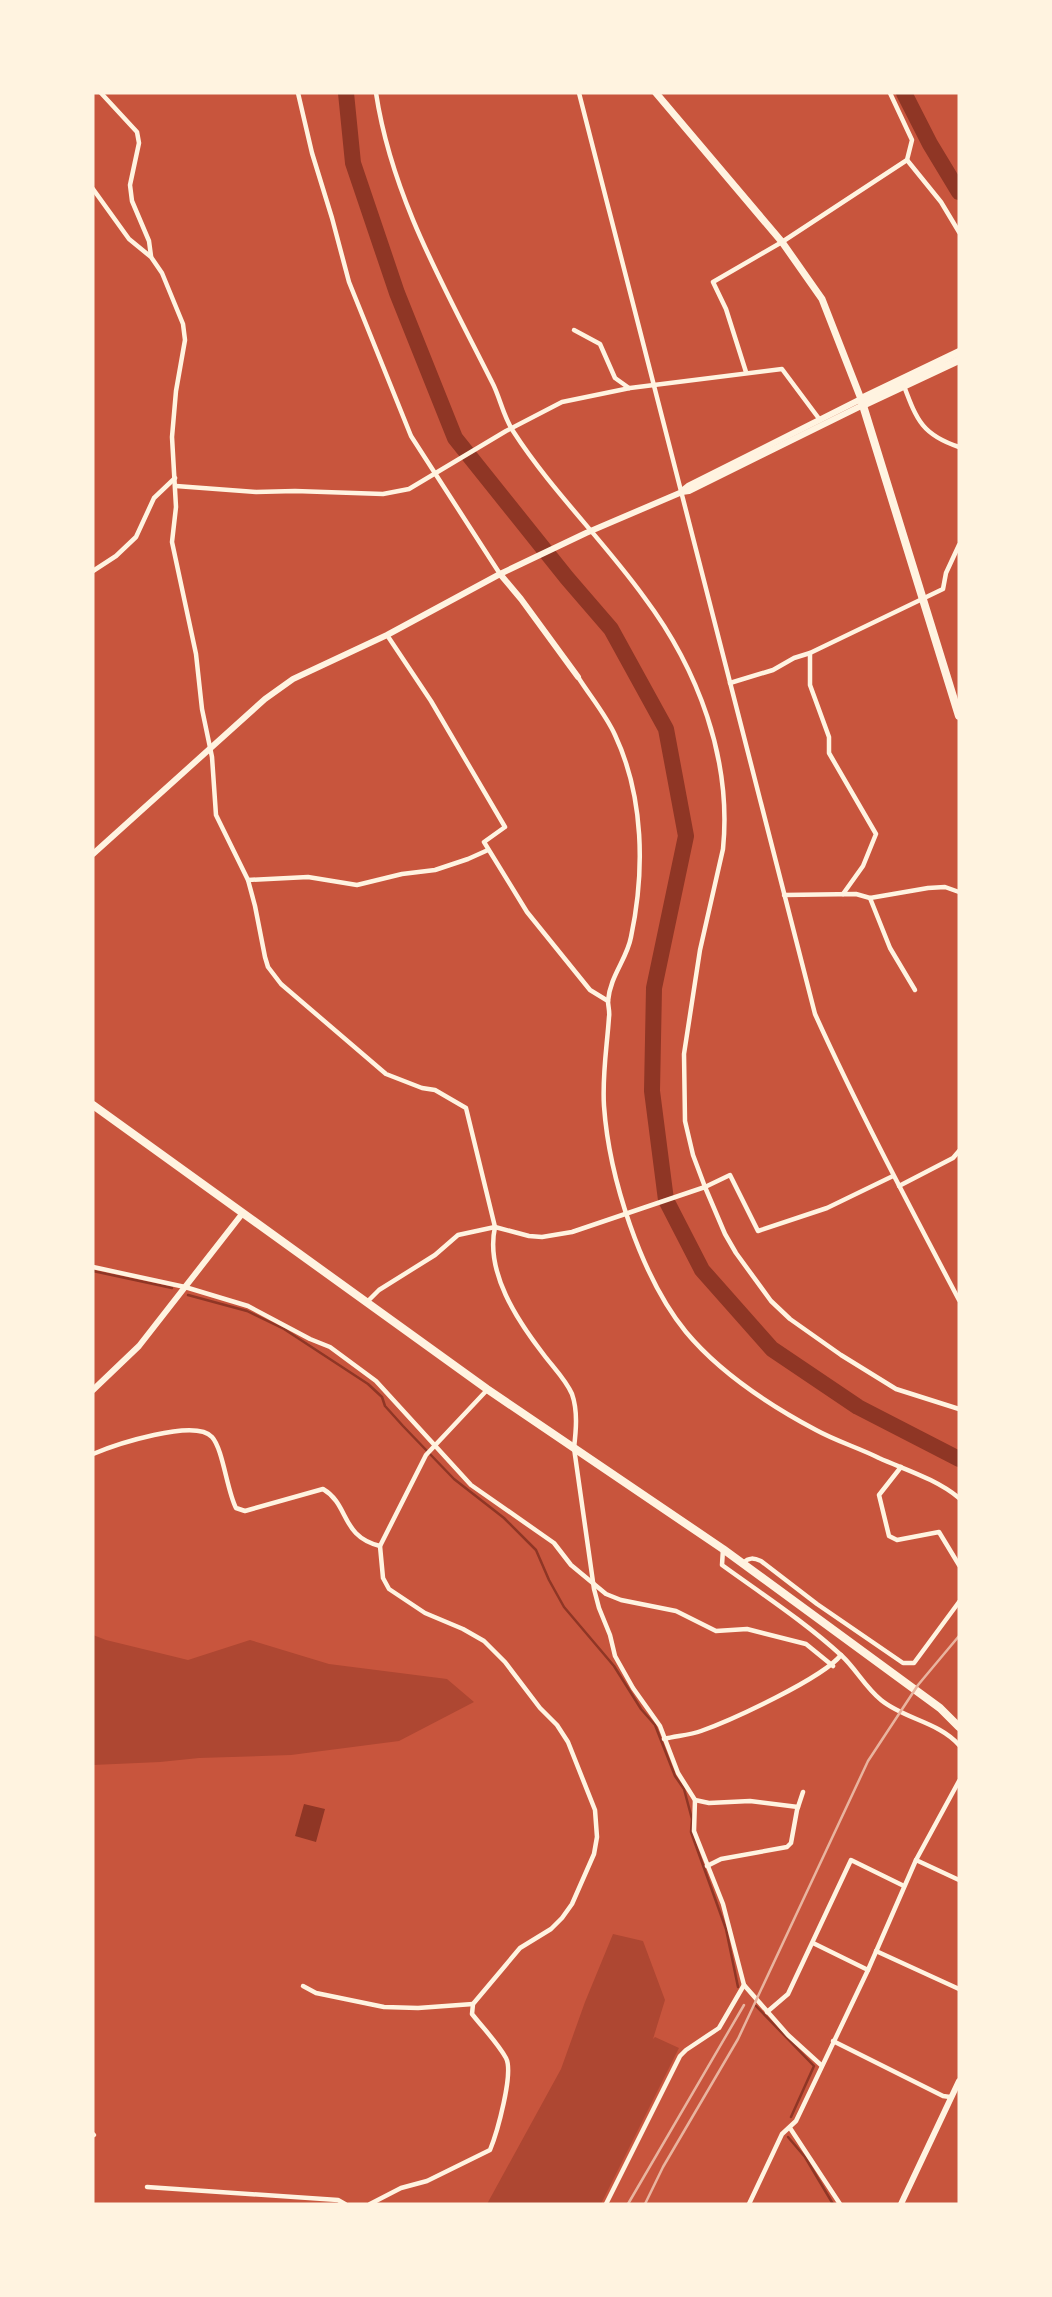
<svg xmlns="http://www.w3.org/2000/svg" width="1052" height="2297" viewBox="0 0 1052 2297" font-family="'Asap Condensed',sans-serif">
	<rect width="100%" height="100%" fill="#c8553d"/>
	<g fill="#ae4732">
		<polygon points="93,1635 106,1640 188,1660 250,1640 329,1664 447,1679 474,1702 399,1741 291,1755 199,1758 160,1762 93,1765"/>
		<polygon points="613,1934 643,1941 665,2000 653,2039 655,2037 679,2048 601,2204 487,2204 561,2069 585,2002"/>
	</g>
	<polygon fill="#8f3625" points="304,1804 325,1809 316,1842 295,1836"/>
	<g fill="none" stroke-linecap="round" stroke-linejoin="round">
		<g stroke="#8f3625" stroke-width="2.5">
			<polyline points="93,1271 172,1288"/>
			<polyline points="188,1295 247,1311 284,1329 368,1384 382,1397 385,1406 403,1426 454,1479 504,1518 536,1550 549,1580 564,1607 614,1666 641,1709 655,1725 675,1776 684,1789 692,1819 691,1832 726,1929 738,1987"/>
			<polyline points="756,2006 814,2066 791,2117"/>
			<polyline points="788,2137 805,2157 833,2204"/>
		</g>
		<g stroke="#8f3625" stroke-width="16">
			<polyline points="346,93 353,163 397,293 455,438 567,578 611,629 666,729 686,836 654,988 652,1091 666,1200 702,1270 772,1349 858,1407 959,1459"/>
			<polyline points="904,93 930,144 959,192"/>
		</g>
		<g stroke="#fff3e0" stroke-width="4.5">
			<polyline points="101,93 137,132 139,143 130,185 132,201 149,241 151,256"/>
			<polyline points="298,93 312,153 332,218 349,282 411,436 500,574"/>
			<path d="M376 93C392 198 445 288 492 382 500 397 503 416 513 431 551 490 603 540 644 597 698 669 732 759 723 849L700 950 684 1054 685 1121 693 1155 705 1187 725 1234 736 1253 771 1301 790 1319 841 1355 896 1389 959 1409"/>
			<path d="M579 93 815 1014C859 1111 909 1205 959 1300"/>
			<polyline points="907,160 941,202 959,232"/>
			<path d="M93 189 129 239 151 257 162 273 183 324 185 340 176 391 172 437 176 507 172 542 196 654 202 709 212 757 216 815 248 880 255 906 265 957 268 967 281 984 386 1074 422 1088 435 1090 466 1108 495 1227C485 1272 517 1320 544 1355 553 1367 566 1380 572 1394 578 1411 576 1431 574 1448L594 1589 599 1608 610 1635 615 1656 633 1688 660 1726 678 1773 695 1800 694 1831 723 1904 744 1985 788 2035 821 2065"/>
			<polyline points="574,330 600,344 615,378 629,388"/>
			<polyline points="746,372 726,309 713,282 782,242 907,160 912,140 890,93"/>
			<path d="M904 386C917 421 923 435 959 447"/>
			<polyline points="176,486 256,492 295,491 383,494 409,489 506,431 562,402 630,388 782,369 820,420"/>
			<polyline points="93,571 116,556 136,537 154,498 175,478"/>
			<polyline points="387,635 431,701 505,827 484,842 527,912 590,990 608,1001"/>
			<polyline points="810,653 810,685 829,737 829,753 876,834 863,866 843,894"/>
			<path d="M578 677C590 696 606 715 615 735 644 797 645 871 631 937 627 959 610 976 608 1001 608 1006 610 1012 609 1017 607 1047 602 1075 604 1106 609 1177 641 1277 686 1332 721 1374 769 1405 816 1430 836 1441 859 1448 879 1458 906 1470 936 1479 959 1498"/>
			<polyline points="730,683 773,670 794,658 810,653 943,589 946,573 959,545"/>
			<polyline points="248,880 308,877 357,885 402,874 435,870 468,859 488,850"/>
			<polyline points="784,895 856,894 870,898 928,888 945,887 959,892"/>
			<polyline points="870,898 890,948 915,990"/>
			<polyline points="899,1186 953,1158 959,1151"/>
			<polyline points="93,1267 185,1287 248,1306 310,1339 330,1347 376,1381 471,1485 554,1543 571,1565 606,1594 621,1600 676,1611 716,1631 747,1629 806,1644 833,1666"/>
			<polyline points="368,1301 379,1290 435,1255 458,1235 495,1227 529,1236 542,1237 572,1232 705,1187 730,1175 758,1231 827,1208 893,1176"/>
			<path d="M93 1454C114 1445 195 1418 212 1437 223 1449 227 1491 236 1508L245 1511 323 1489C350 1505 340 1536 380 1546"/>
			<polyline points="901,1467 879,1495 889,1536 897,1540 939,1532 959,1565"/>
			<path d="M723 1549 722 1565C762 1594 805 1622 842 1656 856 1669 865 1687 881 1700 904 1719 939 1722 959 1745"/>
			<path d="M743 1563C749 1557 754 1558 761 1561L817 1604 903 1663H914L959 1602"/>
			<path d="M664 1739C676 1736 690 1735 701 1731 732 1720 823 1678 841 1655"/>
			<polyline points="695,1800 709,1803 750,1801 798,1807"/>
			<polyline points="916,1860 959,1880"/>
			<polyline points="707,1866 721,1859 787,1847 791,1843 797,1810 803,1792"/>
			<polyline points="813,1943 868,1970"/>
			<polyline points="876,1951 959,1989"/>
			<polyline points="303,1986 316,1993 384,2007 418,2008 473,2004"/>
			<polyline points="767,2012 788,1994 851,1860 904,1886"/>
			<polyline points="833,2041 943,2096 950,2097"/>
			<polyline points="790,2128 840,2204"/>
			<polyline points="93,2134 94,2135"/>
			<polyline points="147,2187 338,2200 345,2204"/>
			<path d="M370 2204 401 2188 427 2181 490 2150C497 2133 514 2073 506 2058 497 2042 483 2028 472 2014L473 2004 520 1948 551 1929 562 1918 572 1904 594 1854 597 1837 595 1810 568 1742 557 1725 540 1708 505 1662 484 1641 463 1629 425 1613 389 1589 383 1578 380 1546 426 1455 487 1390"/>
			<polyline points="606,2204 680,2056 686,2050 719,2028 744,1985"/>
			<polyline points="749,2204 782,2134 796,2121 868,1970 916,1860 959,1781"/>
		</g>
		<g stroke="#fff3e0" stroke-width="6">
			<polyline points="683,490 688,486 861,399"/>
			<polyline points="500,574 521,599 578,677"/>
			<polyline points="93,854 265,699 293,679 387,635 500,574 586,533 682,492 689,491 863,405"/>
			<polyline points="93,1390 139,1346 242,1214"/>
			<polyline points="901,2204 959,2081"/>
		</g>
		<polyline stroke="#fff3e0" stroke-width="7" points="656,93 782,242 822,299 861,399"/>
		<g stroke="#fff3e0" stroke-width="8">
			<polyline points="959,352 861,399 959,716"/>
			<polyline points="863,405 959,360"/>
			<polyline points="93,1105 487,1389 723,1549 940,1708 959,1727"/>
		</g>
		<g stroke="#e9b49f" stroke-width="2.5">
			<polyline points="628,2204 744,2005"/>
			<polyline points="645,2204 663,2167 738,2039 868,1761 918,1685 959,1636"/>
		</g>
	</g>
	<rect width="1052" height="2297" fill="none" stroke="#fff3e0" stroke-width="189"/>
</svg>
